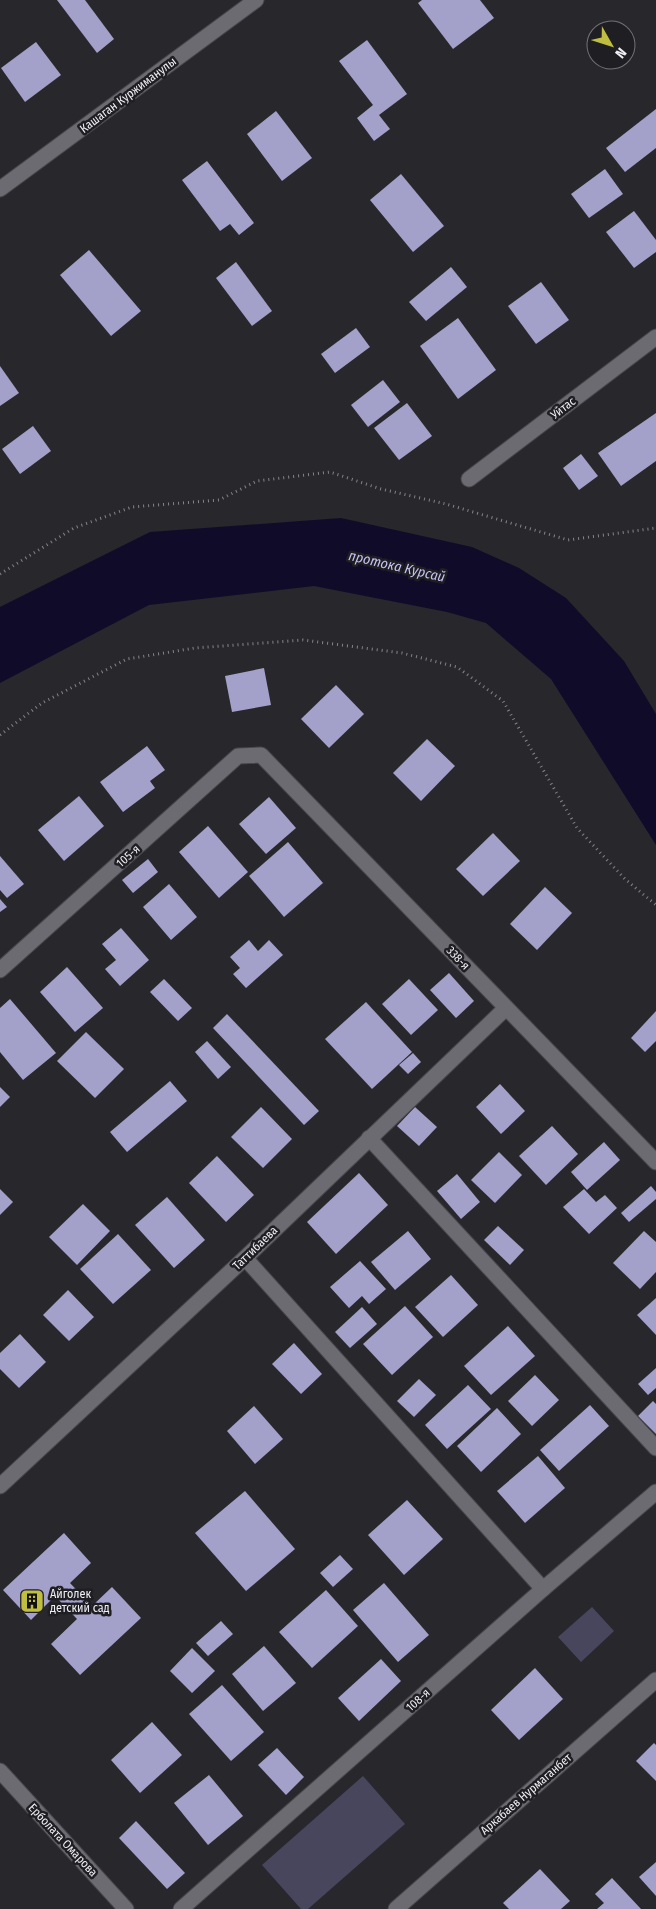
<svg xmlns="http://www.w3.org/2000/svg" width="656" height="1909" viewBox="0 0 656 1909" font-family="'Fira Sans Condensed',sans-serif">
	<rect width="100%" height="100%" fill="#27272c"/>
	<g fill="#48465d">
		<polygon points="592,1607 614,1631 581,1662 558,1637"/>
		<polygon points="363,1776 405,1824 308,1909 301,1909 262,1865"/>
	</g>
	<polygon fill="#110b2a" points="341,518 472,547 519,568 566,598 624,661 656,714 656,845 551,679 486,623 447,612 314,586 149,605 0,683 0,607 150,532"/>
	<g fill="#a3a0ca">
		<polygon points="57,0 85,0 114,39 97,53"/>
		<polygon points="422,0 480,0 494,18 453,49 418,3"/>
		<polygon points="367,40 407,94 379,115 390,129 374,141 357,118 373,105 339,61"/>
		<polygon points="36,42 61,75 25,102 1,68"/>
		<polygon points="656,109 656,148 625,172 606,148"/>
		<polygon points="276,111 312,158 282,181 247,134"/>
		<polygon points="207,161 254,223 239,235 230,224 220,231 182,180"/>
		<polygon points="605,169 623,194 589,218 571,194"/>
		<polygon points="401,174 444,226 413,252 370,200"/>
		<polygon points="634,211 656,240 656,252 634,268 606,232"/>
		<polygon points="89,250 141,311 111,336 60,275"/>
		<polygon points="236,262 272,311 252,326 216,278"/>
		<polygon points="451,267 467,287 426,321 409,302"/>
		<polygon points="541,282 569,320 536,344 508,306"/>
		<polygon points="458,318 496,370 458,399 420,346"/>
		<polygon points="356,328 370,347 335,373 321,354"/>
		<polygon points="0,366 19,393 0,406"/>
		<polygon points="383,380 400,402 368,427 351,405"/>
		<polygon points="407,403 432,436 399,460 374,428"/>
		<polygon points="656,413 656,461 621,486 598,453"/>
		<polygon points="33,426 51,451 20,474 2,449"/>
		<polygon points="581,454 598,476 579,490 563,468"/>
		<polygon points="264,668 271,705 232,712 225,676"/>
		<polygon points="336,685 364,714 329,748 301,719"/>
		<polygon points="427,739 455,766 421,801 393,773"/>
		<polygon points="147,746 165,770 150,781 155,788 123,812 100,782"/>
		<polygon points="79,796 104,826 64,861 38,830"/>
		<polygon points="269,797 296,828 266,854 239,824"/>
		<polygon points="208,826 248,872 219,898 179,852"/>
		<polygon points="493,833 520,861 483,896 456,869"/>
		<polygon points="288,842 323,883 284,917 249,876"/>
		<polygon points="0,856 24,884 7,898 0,890"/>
		<polygon points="148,859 158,872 133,893 122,880"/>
		<polygon points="169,884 197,917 171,940 143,907"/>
		<polygon points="545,887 572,913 537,950 510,924"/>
		<polygon points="0,899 7,907 0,912"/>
		<polygon points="121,928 149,960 120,986 105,969 116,960 102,944"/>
		<polygon points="249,940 258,951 269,940 283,955 246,988 233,974 240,968 230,957"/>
		<polygon points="67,967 103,1008 75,1032 40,992"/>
		<polygon points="449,973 474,1001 456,1018 430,990"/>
		<polygon points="164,979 192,1008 178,1021 150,992"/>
		<polygon points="409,979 438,1010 411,1035 382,1004"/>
		<polygon points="10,999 56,1053 23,1080 0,1052 0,1008"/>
		<polygon points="366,1002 412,1052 372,1089 325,1039"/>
		<polygon points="656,1011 656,1041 645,1052 631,1038"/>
		<polygon points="227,1014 319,1111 304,1125 213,1028"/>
		<polygon points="86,1032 124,1069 95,1098 57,1061"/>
		<polygon points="207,1041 231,1067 218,1079 195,1052"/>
		<polygon points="413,1053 421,1062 408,1074 399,1065"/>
		<polygon points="170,1081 187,1101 127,1152 110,1132"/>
		<polygon points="500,1084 525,1111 501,1134 476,1107"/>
		<polygon points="0,1087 10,1097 0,1107"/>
		<polygon points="261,1107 292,1139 263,1168 231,1137"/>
		<polygon points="415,1107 437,1127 419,1146 397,1126"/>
		<polygon points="552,1126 578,1154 546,1185 519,1156"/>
		<polygon points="604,1142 620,1160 587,1190 571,1172"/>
		<polygon points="499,1152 522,1175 495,1203 471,1180"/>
		<polygon points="217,1156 254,1195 226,1222 189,1183"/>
		<polygon points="359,1173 388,1205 336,1254 307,1222"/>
		<polygon points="457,1174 480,1202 461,1219 437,1191"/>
		<polygon points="651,1186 656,1192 656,1199 629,1222 621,1213"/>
		<polygon points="0,1189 13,1202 0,1215"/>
		<polygon points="584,1189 596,1202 605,1195 617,1208 589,1234 563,1207"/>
		<polygon points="167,1197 205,1240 174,1268 135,1225"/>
		<polygon points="83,1204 110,1231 77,1265 49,1237"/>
		<polygon points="498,1226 524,1250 510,1265 484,1240"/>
		<polygon points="408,1231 431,1259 395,1290 371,1262"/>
		<polygon points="644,1231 656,1242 656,1272 640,1289 613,1263"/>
		<polygon points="118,1234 151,1270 113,1304 80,1269"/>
		<polygon points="360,1261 386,1289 369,1304 362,1296 349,1308 330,1287"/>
		<polygon points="451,1275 478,1305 443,1337 415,1307"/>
		<polygon points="68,1290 94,1317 69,1341 43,1315"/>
		<polygon points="656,1298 656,1335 637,1315"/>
		<polygon points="405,1306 433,1337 392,1375 363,1344"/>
		<polygon points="362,1307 377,1324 350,1348 335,1332"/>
		<polygon points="508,1326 535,1356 491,1395 464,1366"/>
		<polygon points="20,1334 46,1362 19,1388 0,1369 0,1353"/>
		<polygon points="294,1343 322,1374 301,1394 272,1364"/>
		<polygon points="656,1368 656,1388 648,1395 638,1384"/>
		<polygon points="535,1375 559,1400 532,1426 508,1401"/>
		<polygon points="419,1379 436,1395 414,1417 397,1401"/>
		<polygon points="468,1385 491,1409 447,1449 425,1425"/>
		<polygon points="653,1401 656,1404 656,1434 638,1416"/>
		<polygon points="590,1405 609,1426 559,1471 540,1450"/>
		<polygon points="254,1406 283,1439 255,1464 227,1431"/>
		<polygon points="497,1408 521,1434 481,1472 457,1446"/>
		<polygon points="538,1456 565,1488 525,1523 497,1491"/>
		<polygon points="245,1491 295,1549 246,1591 195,1533"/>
		<polygon points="407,1500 443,1539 404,1575 368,1535"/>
		<polygon points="64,1533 91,1563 70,1583 92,1606 112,1587 141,1618 80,1675 51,1644 77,1619 55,1596 31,1620 3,1590"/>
		<polygon points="340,1555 353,1569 333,1587 320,1573"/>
		<polygon points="384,1583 429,1635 398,1662 353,1610"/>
		<polygon points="326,1590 358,1626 312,1668 279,1632"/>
		<polygon points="221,1621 233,1634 208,1656 196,1643"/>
		<polygon points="264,1646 296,1683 263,1711 232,1674"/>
		<polygon points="192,1648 215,1671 192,1693 170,1671"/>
		<polygon points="381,1659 401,1681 359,1721 338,1698"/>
		<polygon points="535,1668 563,1699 519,1740 491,1710"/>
		<polygon points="222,1685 264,1732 231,1761 189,1714"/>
		<polygon points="152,1722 182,1755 140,1793 111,1760"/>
		<polygon points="654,1743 656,1745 656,1781 636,1761"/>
		<polygon points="277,1748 304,1777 286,1795 258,1765"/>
		<polygon points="209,1775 243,1816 208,1845 174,1803"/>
		<polygon points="136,1821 185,1873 167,1889 119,1838"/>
		<polygon points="656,1862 656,1896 639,1877"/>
		<polygon points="540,1869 570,1901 561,1909 509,1909 503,1903"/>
		<polygon points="612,1878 641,1909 597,1909 604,1903 595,1894"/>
	</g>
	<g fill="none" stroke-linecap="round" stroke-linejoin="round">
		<g stroke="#46464b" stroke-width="17">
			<g id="street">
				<polyline points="0,189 256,0"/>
				<polyline points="469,479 656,337"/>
				<polyline points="0,970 238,756 261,755 656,1162"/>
				<polyline points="369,1138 656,1448"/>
				<polyline points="245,1258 543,1589"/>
				<polyline points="0,1486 245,1258 506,1008"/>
				<polyline points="0,1771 126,1909"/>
				<polyline points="181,1909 543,1589 656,1492"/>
				<polyline points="396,1909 656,1680"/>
			</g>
		</g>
		<g stroke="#858589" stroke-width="3" stroke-dasharray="1 4" stroke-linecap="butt">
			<polyline points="0,574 74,528 132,507 219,500 257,481 330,472 381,489 446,504 568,540 656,528"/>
			<polyline points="0,735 42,703 127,659 195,648 303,640 402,653 457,667 503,701 577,828 625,879 656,905"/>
		</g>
		<use href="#street" stroke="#6b6b71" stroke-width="15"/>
	</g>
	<defs>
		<g id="building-square" transform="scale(1.25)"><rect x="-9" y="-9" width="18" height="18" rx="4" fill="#bfbe41" stroke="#1e1e23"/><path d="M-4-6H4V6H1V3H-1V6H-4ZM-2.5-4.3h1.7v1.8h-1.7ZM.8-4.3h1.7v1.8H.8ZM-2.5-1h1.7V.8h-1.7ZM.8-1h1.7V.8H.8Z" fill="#111"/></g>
	</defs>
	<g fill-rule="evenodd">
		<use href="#building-square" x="32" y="1601"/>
	</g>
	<g text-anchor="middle" stroke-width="5" stroke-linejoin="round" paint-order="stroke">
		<g font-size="12" fill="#f0f0f4" stroke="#1e1e23">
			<text transform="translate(128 95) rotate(-37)" y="4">Кашаган Куржиманулы</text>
			<text transform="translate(563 408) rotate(-37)" y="4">Уйтас</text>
			<text transform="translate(128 856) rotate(-42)" y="4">105-я</text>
			<text transform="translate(458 958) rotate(46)" y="4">338-я</text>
			<text transform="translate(255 1248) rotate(-44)" y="4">Таттибаева</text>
			<text transform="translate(418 1700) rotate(-42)" y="4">108-я</text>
			<text transform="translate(526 1794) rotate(-41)" y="4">Аркабаев Нурмаганбет</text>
			<text transform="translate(63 1840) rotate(47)" y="4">Ерболата Омарова</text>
		</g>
		<g font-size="12" fill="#f0f0f4" stroke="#1e1e23" text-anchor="start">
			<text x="50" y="1598">Айголек<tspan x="50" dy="14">детский сад</tspan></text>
		</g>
		<g font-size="14" font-style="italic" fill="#c7c3f7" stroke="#1e1e23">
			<text transform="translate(397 566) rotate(13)" y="5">протока Курсай</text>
		</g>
	</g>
	<g transform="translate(611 45) rotate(129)"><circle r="24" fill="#1e1e23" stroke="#727277"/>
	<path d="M0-4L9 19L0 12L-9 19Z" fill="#bfbe41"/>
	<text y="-8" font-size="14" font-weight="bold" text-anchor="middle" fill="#f0f0f4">N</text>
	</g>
</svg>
